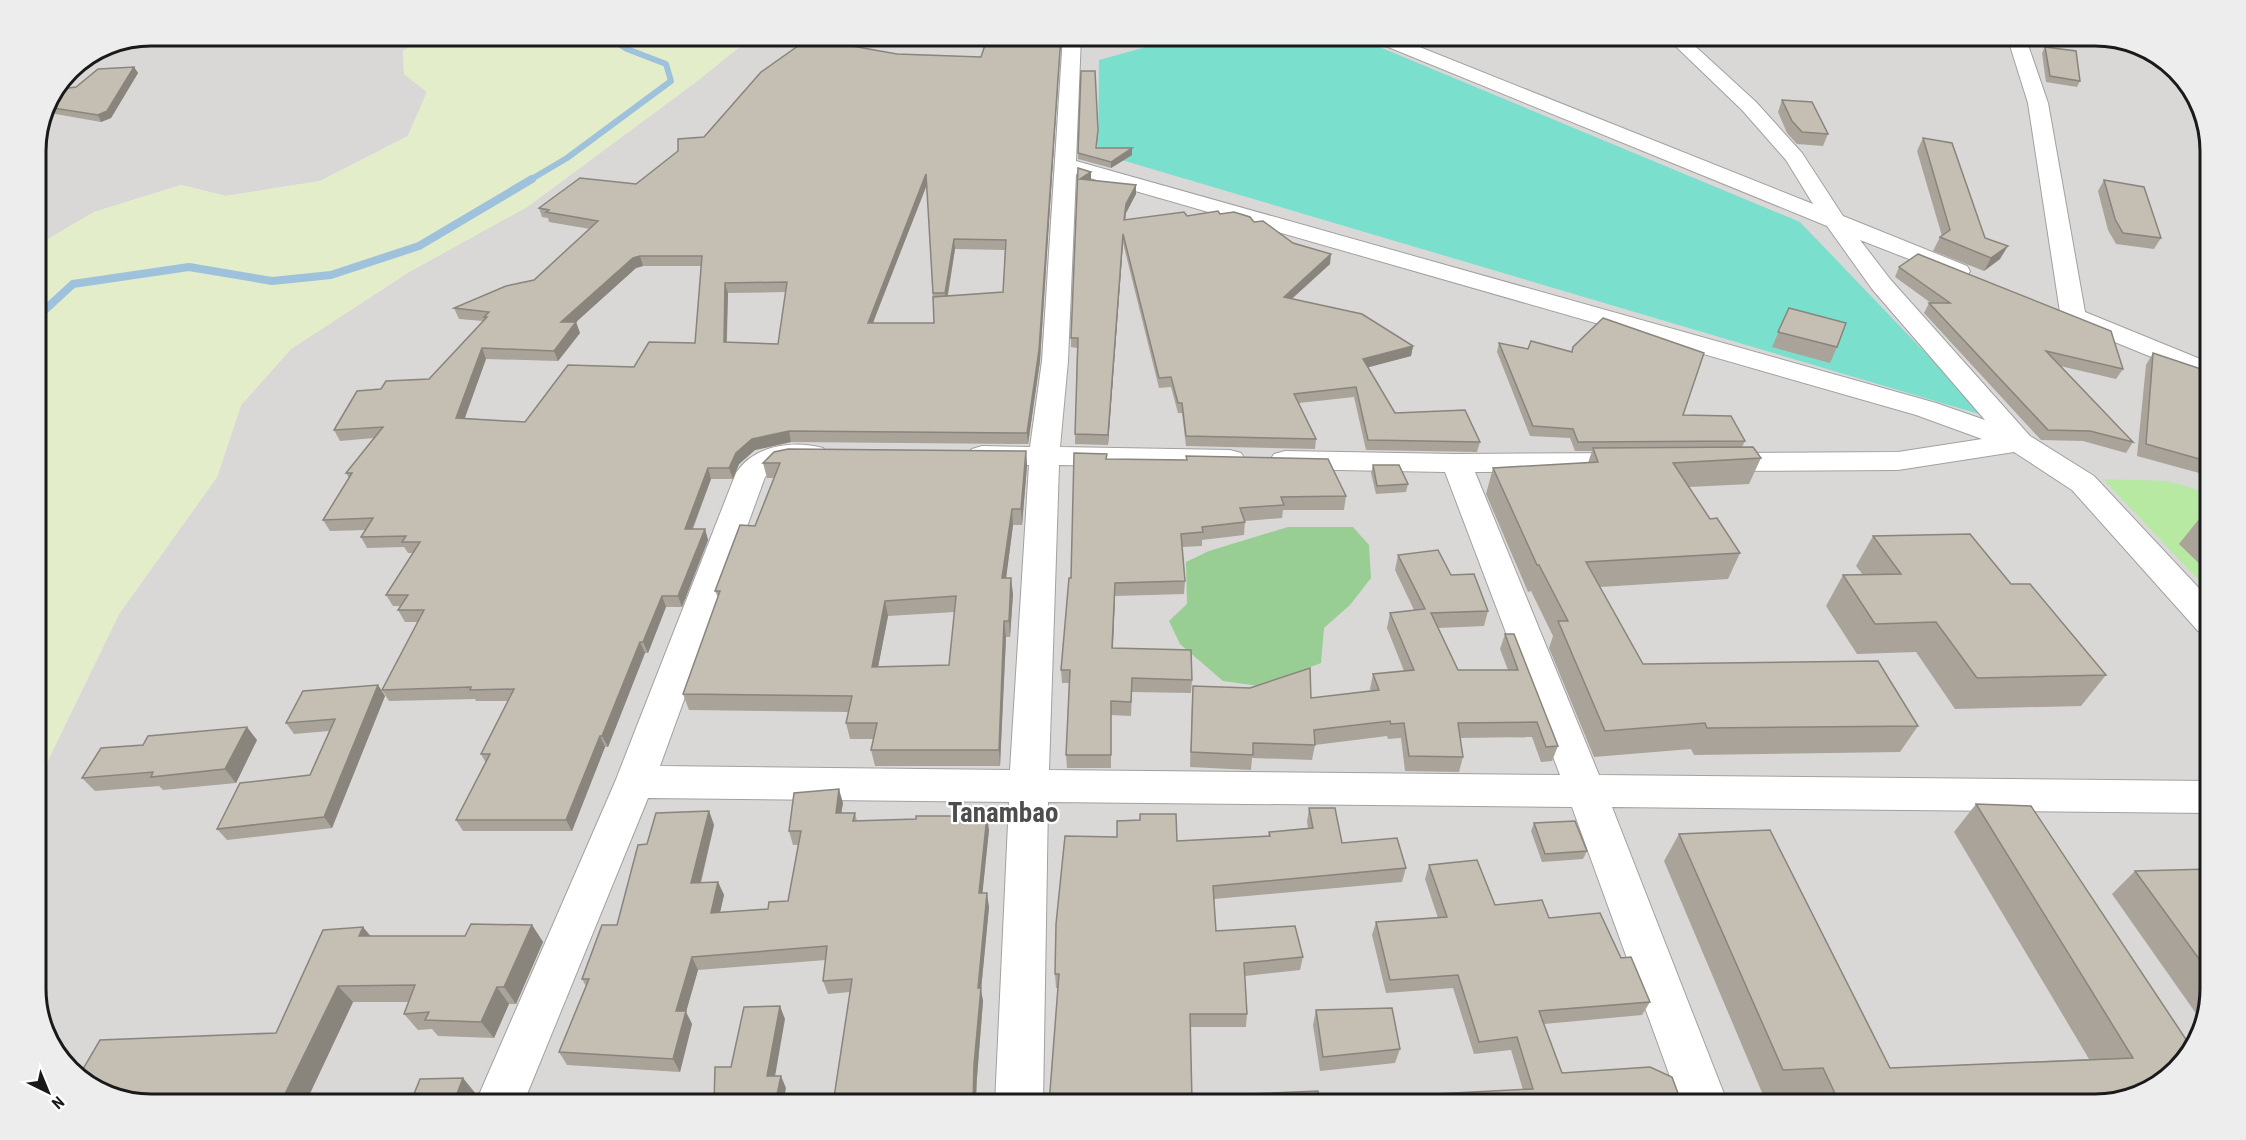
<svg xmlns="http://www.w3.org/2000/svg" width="2246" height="1140" viewBox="0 0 2246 1140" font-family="'Roboto Condensed',sans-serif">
	<rect width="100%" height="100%" fill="#edebdf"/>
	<g fill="#d9d8d7">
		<polygon points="151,36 428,36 403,51 404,74 427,92 408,136 320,181 226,196 181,185 94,212 36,246 36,144 70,70 107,45"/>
		<polygon points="753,36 2095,36 2145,48 2191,87 2210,144 2210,989 2198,1039 2159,1085 2095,1104 151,1104 101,1092 56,1053 36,997 36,785 119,614 217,477 241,405 291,349 409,272 527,207 696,82"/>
	</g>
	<polygon fill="#e3edc9" points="428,36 753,36 696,82 527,207 409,272 291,349 241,405 217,477 119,614 36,785 36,246 94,212 181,185 226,196 320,181 408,136 427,92 404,74 403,51"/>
	<polygon fill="#b7e9a3" points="2103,479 2167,481 2210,493 2210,592"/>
	<polygon fill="#98cd93" points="1288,527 1353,527 1369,545 1371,578 1350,605 1324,628 1321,663 1259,686 1223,681 1180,644 1169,621 1187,604 1186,562 1209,551"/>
	<polygon fill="#7adfcd" points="1186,36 1353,36 1800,222 1986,416 1098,153 1099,60"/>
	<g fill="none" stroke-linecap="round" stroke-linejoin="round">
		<polyline stroke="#9ec1dc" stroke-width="6" points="530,180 567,158 671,81 666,64 627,49 606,36"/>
		<polyline stroke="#9ec1dc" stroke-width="8" points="36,318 73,284 189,267 272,281 331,275 419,246 532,179"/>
		<g stroke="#a1a1a1" stroke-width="2">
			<g id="street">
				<path d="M1063 36H1081L1076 161 1936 403 1985 420 1872 289 1827 226 1371 40 1368 36H1392L1813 204 1786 160 1742 110 1665 36H1684L1756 102 1802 153 1843 216 1967 266 1970 271 1967 276 1958 278 1860 240 1890 279 2030 436 2094 476 2210 600V634L2198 631 2072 490 2014 452 1898 470 1714 471 1703 469 1699 462 1703 455 1714 453 1898 452 1982 439 1916 415 1076 174 1068 361 1060 447 1230 450 1241 453 1245 459 1241 465 1230 468 1059 465 1049 770 1560 775 1445 472 1285 469 1274 466 1270 460 1274 454 1285 451 1456 454 1632 453 1643 455 1647 462 1643 469 1632 471 1475 472 1599 775 2210 781V813L1612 807 1728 1104H1680L1572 807 1048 802 1043 1104H995L1009 802 648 798 523 1104H475L615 782 736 473C754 445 793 440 823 448L828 454 823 460C798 467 787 456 765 477L660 766 1010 770 1029 465 982 464 972 461 967 455 972 449 982 446 1030 447 1042 361Z"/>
				<polygon points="2007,36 2025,36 2048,103 2085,312 2210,363 2210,381 2061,320 2057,315 2060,312 2028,103"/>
			</g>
		</g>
		<use href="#street" fill="#fff" fill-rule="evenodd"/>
	</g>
	<g fill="#a9a39a" fill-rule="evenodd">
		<path d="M1031 36H1061L1040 361 1028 444 791 442 755 450 739 464 733 479H711L693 529H705L708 540 682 607H666L648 653H645L608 747H605L572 831H463L456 820 486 763 481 754 508 701H476L475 699 389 701 382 690 418 622H405L398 610 401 606H393L386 595 413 553H408L404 547 367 548 361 537 366 530 330 531 323 520 349 478 346 473 374 438 340 441 334 430 381 389 429 379 483 321 459 319 454 308 534 280 590 229 549 222 548 218 542 217 539 208 636 184 704 137 897 54 981 57 1032 43ZM927 185 934 323H873L878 309ZM955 249 1005 250 1003 292 948 296ZM643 266H701L695 343 634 367 525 422 464 418 486 359 558 361 580 333 576 322 636 268ZM786 292 778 344 727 342 728 293Z"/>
		<polygon points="2045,47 2080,81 2077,87 2046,82 2042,53"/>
		<polygon points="134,67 138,73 111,118 101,122 50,113 61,89 76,87"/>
		<polygon points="1782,100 1828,134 1823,146 1797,144 1787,133 1778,112"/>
		<polygon points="1098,137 1097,148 1132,155 1111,168 1078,159 1078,153"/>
		<polygon points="1923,138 1985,238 2000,259 1984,271 1933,251 1940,237 1942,236 1917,151"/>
		<polygon points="1091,180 1136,194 1126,213 1125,220 1220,214 1254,222 1330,264 1291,299 1413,346 1411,356 1368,367 1395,413 1480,442 1477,452 1366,450 1354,397 1299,403 1316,439 1315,449 1186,446 1182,413 1178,413 1171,387 1159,388 1123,243 1108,445 1075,444 1077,348 1071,347 1071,338"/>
		<polygon points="2104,180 2161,238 2154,249 2116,244 2108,230 2098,191"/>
		<polygon points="1899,267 2123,369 2116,379 2060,366 2133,442 2126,453 2083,441 2041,440 1924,313 1929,303 1931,303 1895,277"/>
		<polygon points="1789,308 1837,347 1830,363 1772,347"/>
		<polygon points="1499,343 1745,441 1742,447 1761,458 1749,484 1689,487 1710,519 1740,553 1728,579 1600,587 1643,664 1918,726 1900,752 1694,755 1691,749 1594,757 1549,648 1553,636 1531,591 1528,592 1486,494 1493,468 1588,463 1592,451 1575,451 1570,438 1530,436 1497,352"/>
		<polygon points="2153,353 2210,382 2210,476 2137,456 2146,365"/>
		<path d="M1026 451 1027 466 1022 525H1013L1006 578 1013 594 1010 637H1006L1000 766H875L871 750 874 739H850L846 723 848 712 689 710 683 694 718 597 715 591 755 526 774 478H767L763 463ZM955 612 949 665 878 667 888 616Z"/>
		<polygon points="1186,456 1346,496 1344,510 1283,510 1282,518 1245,521 1244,535 1202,540 1202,546 1182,547 1185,581 1184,594 1115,596 1113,648 1192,680 1191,693 1132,692 1131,716 1111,715 1111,768 1067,768 1066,755 1069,683 1062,683 1061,670 1071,578 1107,459 1186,460"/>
		<polygon points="1373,465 1408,484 1406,492 1376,494 1371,473"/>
		<polygon points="2203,514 2210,514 2210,574 2179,544"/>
		<polygon points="1873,536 2011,584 2106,675 2081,706 1955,709 1916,652 1857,654 1826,606 1843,575 1863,575 1856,566"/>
		<polygon points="1398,555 1451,575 1488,611 1484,626 1438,628 1458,670 1508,670 1500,649 1505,634 1558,746 1552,761 1541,762 1532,737 1460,738 1463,757 1459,772 1405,771 1401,738 1388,739 1387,736 1315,745 1312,760 1252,758 1251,770 1190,767 1192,701 1311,698 1371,691 1370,689 1373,674 1404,671 1387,628 1390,613 1414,610 1395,570"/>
		<polygon points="378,685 385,696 332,828 227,840 217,829 310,775 329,731 294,734 286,723"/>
		<polygon points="257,740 236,783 163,790 159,786 95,791 82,778"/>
		<polygon points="843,803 841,813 855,813 857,821 989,830 982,893 989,907 981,990 983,1001 977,1077 850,992 828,994 823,981 826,960 698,970 686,1012 692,1024 680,1072 567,1065 559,1052 586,986 582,979 617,925 647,844 709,811 714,825 701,883 718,882 724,895 720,912 768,909 788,901 798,845 793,845 789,831"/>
		<polygon points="1976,804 2191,1047 2095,1104 1806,1104 1802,1093 1763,1095 1664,861 1679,834 1890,1068 2089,1059 1954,832"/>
		<polygon points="1309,808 1342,843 1406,868 1402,882 1214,899 1216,931 1303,957 1300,970 1245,976 1247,1014 1246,1027 1190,1027 1192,1100 1246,1100 1246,1094 1319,1100 1523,1090 1511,1050 1474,1054 1453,988 1386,993 1372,935 1376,922 1438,918 1425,879 1429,865 1495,905 1549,918 1621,958 1650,1002 1642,1015 1544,1024 1562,1073 1682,1104 1049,1104 1058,988 1056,988 1055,974 1117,837 1177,841 1268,837 1269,832 1308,828 1307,822"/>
		<polygon points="1534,823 1587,851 1583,859 1542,862 1531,831"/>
		<polygon points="2210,869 2210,989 2202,1022 2112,894 2135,871"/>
		<polygon points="532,925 543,942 516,1004 509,1004 494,1038 438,1036 432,1029 418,1030 404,1014 409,1002 353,1002 305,1104 151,1104 276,1033 363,927 370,936 465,936"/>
		<polygon points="1316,1010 1400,1049 1395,1063 1320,1071 1313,1025"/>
	</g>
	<g fill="#89857d">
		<polygon points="1061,36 1040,361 1028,444 1027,433"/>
		<polygon points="134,67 138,73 111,118 101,122 98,115"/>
		<polygon points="1132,148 1132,155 1111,168 1111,162"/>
		<polygon points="1091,172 1091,181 1080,179"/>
		<polygon points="926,174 927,184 869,333 868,323"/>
		<polygon points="1136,185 1136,194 1126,213 1124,229 1126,204"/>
		<polygon points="1123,234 1123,243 1108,445 1108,435"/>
		<polygon points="954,239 955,249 946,304 945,293"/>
		<polygon points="2008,246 2000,259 1984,271 1991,258"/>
		<polygon points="1331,254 1330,264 1283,307 1284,297"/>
		<polygon points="640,256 643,266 636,268 565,332 561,322 633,258"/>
		<polygon points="725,283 728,293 726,353 724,342"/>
		<polygon points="576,322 580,333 558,361 554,351"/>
		<polygon points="1413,346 1411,356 1362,369 1363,359"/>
		<polygon points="482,348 486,359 461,429 456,418"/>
		<polygon points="789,431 791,442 755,450 739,464 733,479 729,468 736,453 752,439"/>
		<polygon points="1026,451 1027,466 1022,525 1021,509"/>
		<polygon points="708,468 711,479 688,540 685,529"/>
		<polygon points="1012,509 1013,525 1004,594 1002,578"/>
		<polygon points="705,529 708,540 682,607 678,596"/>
		<polygon points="1011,578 1013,594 1010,637 1009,621"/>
		<polygon points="1115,583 1115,596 1112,662 1112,648"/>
		<polygon points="662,596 666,607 648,653 643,642"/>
		<polygon points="885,601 888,616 875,683 872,667"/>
		<polygon points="1004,621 1006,637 1000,766 999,750"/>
		<polygon points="640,642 645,653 608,747 602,736"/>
		<polygon points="378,685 385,696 332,828 324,817"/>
		<polygon points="247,727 257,740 236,783 225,769"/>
		<polygon points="600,736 605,747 572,831 566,820"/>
		<polygon points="839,789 843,803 839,827 836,813"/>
		<polygon points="709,811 714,825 697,897 691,883"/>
		<polygon points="987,816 989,830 981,907 979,893"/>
		<polygon points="718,882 724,895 717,926 711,913"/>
		<polygon points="987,893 989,907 981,990 983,1001 977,1077 976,1104 973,1104 978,988"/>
		<polygon points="532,925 543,942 516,1004 504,987"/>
		<polygon points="363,927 377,944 359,936"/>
		<polygon points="692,957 698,970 686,1012 692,1024 680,1072 673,1059 676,1011"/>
		<polygon points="338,986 353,1002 305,1104 280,1104"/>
		<polygon points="497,987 509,1004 494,1038 481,1022"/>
		<polygon points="780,1006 785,1019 773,1088 767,1076"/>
		<polygon points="781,1076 786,1088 783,1104 775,1104"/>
		<polygon points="463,1078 476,1094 472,1104 453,1104"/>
	</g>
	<g fill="#c4beb3" stroke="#89857d" stroke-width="1.5" fill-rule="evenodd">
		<path d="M1031 36H1061L1039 350 1027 433 789 431 752 439 736 453 729 468H708L685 529H705L678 596H662L643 642H640L602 736H600L566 820H456L490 754H481L514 689 470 690 471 687 382 690 424 610H398L408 595H386L420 542H402L406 536 361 537 373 518 323 520 352 473H346L383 427 334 430 357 391 381 389 386 381 429 379 487 317H484L489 312 454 308 506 286 534 280 598 221 546 212 549 210 539 208 580 178 636 184 678 151V139L704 137 761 72 805 41 852 46 897 54 981 57 986 42 1032 43ZM926 174 933 293H945L954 239 1006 240 1003 292 933 297 934 323H868ZM640 256H702L695 343 649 342 634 367 568 365 525 422 456 418 482 348 554 351 576 322H561L633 258ZM787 282 778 344 724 342 725 283Z"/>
		<polygon points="2045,47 2076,51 2080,81 2050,76"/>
		<polygon points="134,67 107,111 98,115 53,108 61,89 76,87 98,69"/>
		<polygon points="1081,71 1095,71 1098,130 1096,148 1132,148 1111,162 1078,153"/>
		<polygon points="1782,100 1812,102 1828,134 1802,132 1792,121"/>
		<polygon points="1923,138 1952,143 1985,238 2008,246 1991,258 1940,237 1950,230"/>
		<polygon points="1078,168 1091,172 1080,179 1136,185 1126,204 1124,220 1184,212 1187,216 1218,211 1220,214 1234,212 1250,217 1254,222 1263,221 1293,243 1331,254 1284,297 1362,314 1413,346 1363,359 1395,413 1465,410 1480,442 1368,440 1356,387 1294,394 1316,439 1186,436 1182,403 1178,403 1171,377 1159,378 1123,234 1108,435 1075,434 1078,338 1071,338"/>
		<polygon points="2104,180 2144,187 2161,238 2123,233 2115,219"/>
		<polygon points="1918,254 2111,331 2123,369 2046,351 2133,442 2090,431 2048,430 1929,303 1950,303 1899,267"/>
		<polygon points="1789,308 1846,323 1837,347 1778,332"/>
		<polygon points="1603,318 1704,353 1683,415 1731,416 1745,441 1578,442 1573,429 1533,426 1499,343 1528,349 1531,341 1572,352 1573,347"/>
		<polygon points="2153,353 2210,372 2210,375 2207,380 2210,382 2210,462 2146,444"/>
		<polygon points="1753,447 1761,458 1673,463 1710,519 1717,518 1740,553 1586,562 1643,664 1878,661 1918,726 1707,728 1705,723 1605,731 1558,621 1568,621 1539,565 1537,565 1493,468 1598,462 1593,448"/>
		<path d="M788 449 1026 451 1021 509H1012L1002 578H1011L1009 621H1004L999 750H871L877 723H846L852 696 683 694 720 591H715L740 525 755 526 780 463H763L774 452ZM956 596 949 665 872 667 885 601Z"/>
		<polygon points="1074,453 1107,454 1106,459 1187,460 1186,456 1328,459 1346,496 1281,497 1284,505 1240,508 1245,522 1202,527 1203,532 1181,534 1185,581 1115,583 1112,648 1191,650 1192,680 1132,678 1131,702 1111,701 1111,755 1066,755 1070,670 1061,670 1069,578 1071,578"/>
		<polygon points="1373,465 1399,465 1408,484 1377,486"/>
		<polygon points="2203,514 2210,514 2210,520"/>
		<polygon points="1970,534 2011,584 2030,584 2106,675 1977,678 1936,622 1875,624 1843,575 1901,574 1873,536"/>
		<polygon points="1438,550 1451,575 1474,574 1488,611 1431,613 1458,670 1518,670 1505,634 1514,634 1558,746 1546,747 1537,722 1458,723 1463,757 1409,756 1404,723 1391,724 1390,721 1314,730 1315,745 1253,743 1253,755 1191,752 1193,686 1250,688 1310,668 1311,698 1379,690 1373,674 1414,670 1390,613 1425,609 1398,555"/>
		<polygon points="378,685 324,817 217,829 240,783 310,775 335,719 286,723 303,691"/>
		<polygon points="247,727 225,769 151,777 153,772 82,778 101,748 143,745 148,736"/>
		<polygon points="839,789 836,813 855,813 853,821 916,819 916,816 987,816 979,893 987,893 978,988 981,988 974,1065 973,1104 833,1104 852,979 823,981 827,946 692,957 676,1011 686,1011 673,1059 559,1052 589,979 582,979 602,925 617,925 638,845 647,844 656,813 709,811 691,883 718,882 711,913 768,909 769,902 788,901 801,831 789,831 794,793"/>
		<polygon points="1976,804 2031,806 2191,1047 2159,1085 2095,1104 1840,1104 1823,1068 1783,1070 1679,834 1770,830 1890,1068 2133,1058"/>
		<polygon points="1309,808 1335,808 1342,843 1397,838 1406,868 1213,886 1216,931 1295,926 1303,957 1244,963 1247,1014 1190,1014 1192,1100 1247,1100 1246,1094 1318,1091 1319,1100 1533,1089 1517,1037 1479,1042 1458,975 1390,980 1376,922 1447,917 1429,865 1477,860 1495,905 1542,900 1549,918 1600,913 1621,958 1631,957 1650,1002 1539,1011 1562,1073 1650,1067 1672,1077 1682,1104 1049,1104 1059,974 1055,974 1056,924 1065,836 1117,837 1117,821 1140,820 1140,814 1176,814 1177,841 1270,836 1269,832 1313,828"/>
		<polygon points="1575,821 1587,851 1545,854 1534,823"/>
		<polygon points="2210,869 2210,974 2135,871"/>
		<polygon points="471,924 532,925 504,987 497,987 481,1022 425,1020 429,1012 404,1014 415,985 338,986 280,1104 151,1104 101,1092 80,1074 100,1040 276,1033 323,930 363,927 359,936 465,936"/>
		<polygon points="780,1006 767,1076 781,1076 775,1104 539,1104 539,1102 714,1104 715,1067 731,1067 744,1007"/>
		<polygon points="1392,1008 1400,1049 1323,1057 1316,1010"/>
		<polygon points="463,1078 453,1104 410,1104 420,1079"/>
	</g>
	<g text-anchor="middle" stroke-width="4.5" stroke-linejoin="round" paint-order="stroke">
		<g font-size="27" font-weight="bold" fill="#4d4d4d" stroke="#fff">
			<text x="1003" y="822">Tanambao</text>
		</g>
	</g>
	<path d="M0 0H2246V1140H0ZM151 46H2095A105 105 0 0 1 2200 151V989A105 105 0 0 1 2095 1094H151A105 105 0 0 1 46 989V151A105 105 0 0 1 151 46Z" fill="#ededed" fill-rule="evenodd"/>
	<path fill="none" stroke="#1a1a1a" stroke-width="3" d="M151 46H2095A105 105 0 0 1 2200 151V989A105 105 0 0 1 2095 1094H151A105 105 0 0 1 46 989V151A105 105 0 0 1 151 46Z"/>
	<g transform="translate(48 1092) rotate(137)" stroke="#ffffff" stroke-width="4.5" paint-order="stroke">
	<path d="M0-4.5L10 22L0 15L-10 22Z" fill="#1a1a1a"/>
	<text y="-9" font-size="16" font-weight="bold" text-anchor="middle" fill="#1a1a1a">N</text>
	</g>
</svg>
